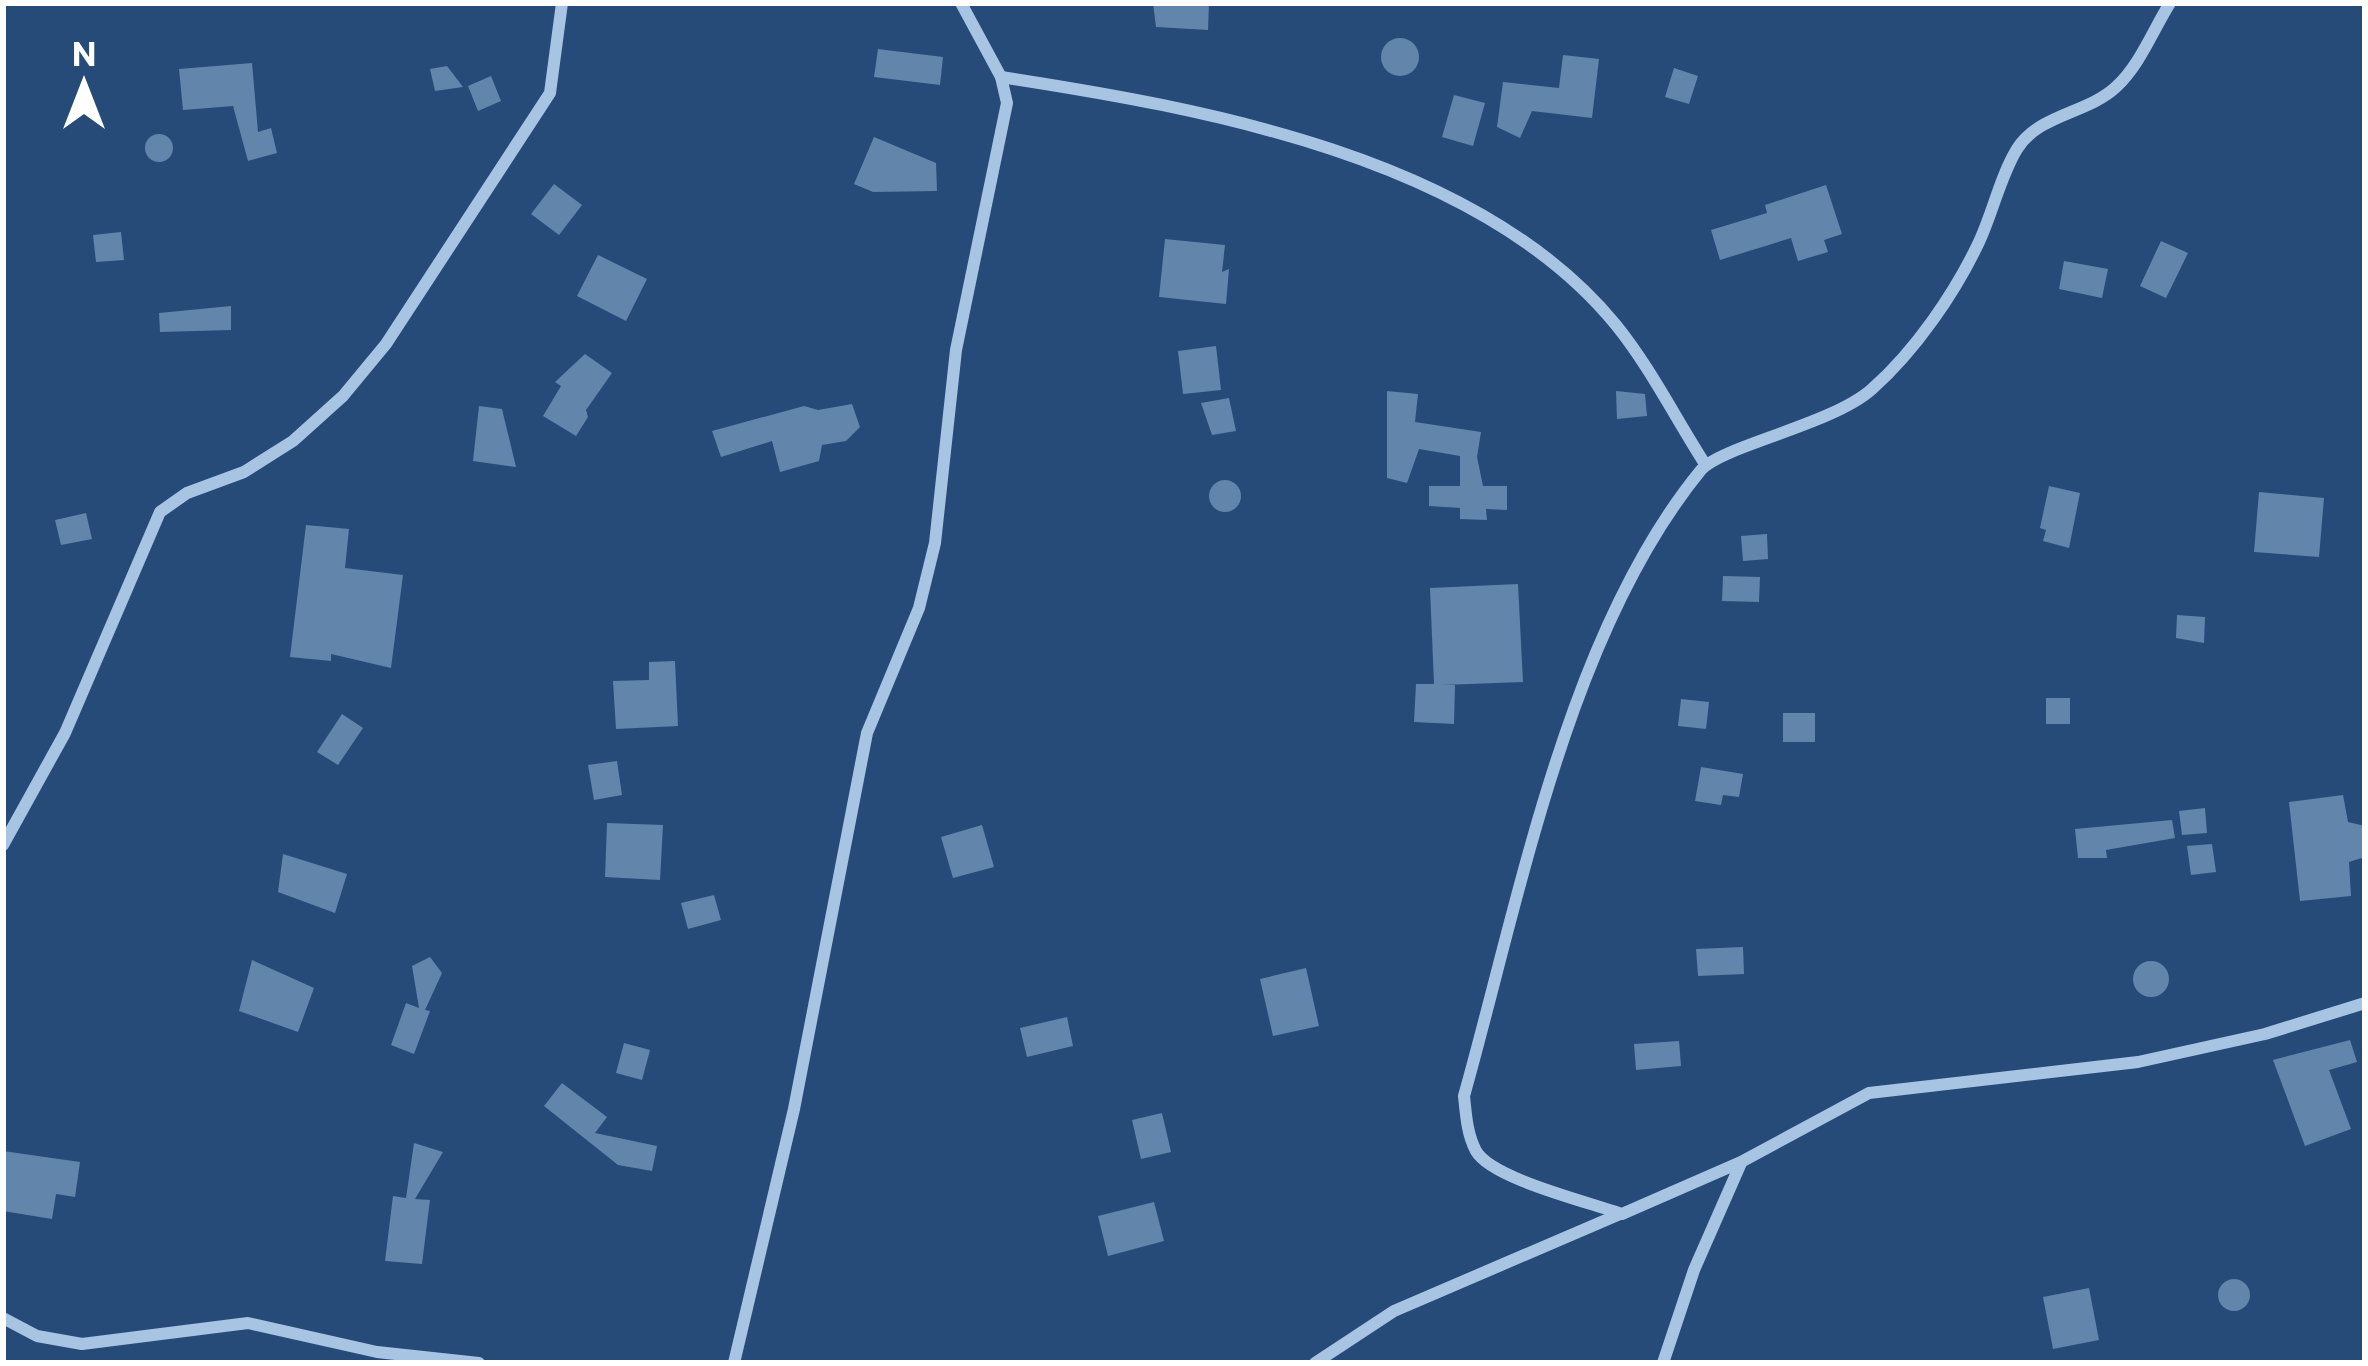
<svg xmlns="http://www.w3.org/2000/svg" width="2368" height="1366" viewBox="0 0 2368 1366" font-family="Commissioner,sans-serif">
	<rect width="100%" height="100%" fill="#264b79"/>
	<g fill="#6285ac">
		<polygon points="1153,3 1209,3 1208,30 1156,27"/>
		<circle cx="1400" cy="57" r="19"/>
		<polygon points="878,49 943,57 940,85 874,77"/>
		<polygon points="1563,55 1599,59 1592,118 1532,111 1520,138 1497,127 1503,82 1559,88"/>
		<polygon points="252,63 258,132 271,128 277,153 248,161 233,106 183,110 179,69"/>
		<polygon points="447,66 463,87 435,91 430,69"/>
		<polygon points="1674,68 1698,76 1689,104 1665,97"/>
		<polygon points="491,76 501,101 478,111 468,86"/>
		<polygon points="1454,95 1485,103 1473,146 1442,137"/>
		<circle cx="159" cy="148" r="14"/>
		<polygon points="874,137 936,163 937,191 873,192 854,184"/>
		<polygon points="554,184 582,205 559,235 531,214"/>
		<polygon points="1826,185 1842,234 1824,240 1828,252 1798,261 1791,238 1720,260 1711,230 1767,213 1765,205"/>
		<polygon points="121,232 124,260 96,262 93,235"/>
		<polygon points="1165,239 1225,245 1222,272 1229,269 1226,304 1159,297"/>
		<polygon points="2161,241 2188,253 2166,298 2140,286"/>
		<polygon points="598,255 647,279 626,321 577,296"/>
		<polygon points="2064,261 2108,269 2102,298 2059,289"/>
		<polygon points="231,306 231,330 160,332 159,313"/>
		<polygon points="1216,346 1221,390 1183,394 1178,351"/>
		<polygon points="585,354 612,373 586,410 588,417 576,436 543,416 561,386 555,382"/>
		<polygon points="1387,391 1418,394 1415,422 1481,432 1477,457 1483,486 1507,486 1507,510 1486,509 1487,520 1460,519 1460,508 1429,506 1429,486 1460,486 1460,456 1419,449 1407,483 1387,478"/>
		<polygon points="1616,391 1645,394 1647,416 1617,419"/>
		<polygon points="1229,398 1236,431 1212,435 1201,403"/>
		<polygon points="852,404 860,427 846,441 822,445 819,461 780,472 772,441 721,457 712,431 804,406 818,410"/>
		<polygon points="479,406 502,409 516,467 473,461"/>
		<circle cx="1225" cy="496" r="16"/>
		<polygon points="2049,486 2080,493 2069,548 2043,541 2046,530 2040,528"/>
		<polygon points="2259,492 2324,498 2319,557 2254,552"/>
		<polygon points="86,513 92,539 61,545 55,520"/>
		<polygon points="306,525 349,529 345,568 403,575 391,668 331,654 331,661 290,657"/>
		<polygon points="1767,534 1768,559 1743,561 1741,536"/>
		<polygon points="1723,576 1760,577 1759,602 1722,601"/>
		<polygon points="1518,584 1523,682 1442,685 1455,685 1454,724 1414,722 1416,684 1434,684 1430,588"/>
		<polygon points="2177,615 2205,617 2204,643 2176,638"/>
		<polygon points="675,661 678,726 616,729 613,681 649,680 649,662"/>
		<rect x="2046" y="698" width="24" height="26"/>
		<polygon points="1681,699 1709,702 1706,729 1678,726"/>
		<rect x="1783" y="713" width="32" height="29"/>
		<polygon points="342,714 363,728 338,765 317,752"/>
		<polygon points="617,761 622,795 594,800 588,765"/>
		<polygon points="1701,767 1743,774 1739,797 1723,795 1721,805 1695,801"/>
		<polygon points="2343,795 2348,822 2365,826 2365,857 2349,862 2351,896 2300,901 2289,802"/>
		<polygon points="2205,808 2207,833 2182,835 2179,811"/>
		<polygon points="2172,820 2175,838 2106,850 2107,858 2078,858 2075,829"/>
		<polygon points="607,823 663,825 660,880 605,877"/>
		<polygon points="982,825 994,867 953,878 941,837"/>
		<polygon points="2212,844 2216,872 2191,875 2187,846"/>
		<polygon points="283,854 347,874 335,913 278,892"/>
		<polygon points="714,895 721,920 688,929 681,903"/>
		<polygon points="1743,947 1744,974 1698,976 1696,949"/>
		<polygon points="430,957 442,973 425,1010 430,1011 414,1054 391,1045 406,1003 419,1008 412,966"/>
		<polygon points="252,960 314,988 298,1032 239,1011"/>
		<circle cx="2151" cy="979" r="18"/>
		<polygon points="1306,968 1319,1026 1273,1036 1260,979"/>
		<polygon points="1067,1017 1073,1046 1027,1057 1020,1028"/>
		<polygon points="2350,1040 2357,1062 2329,1070 2351,1129 2305,1146 2273,1060"/>
		<polygon points="1679,1041 1681,1066 1636,1070 1634,1044"/>
		<polygon points="624,1043 650,1050 642,1080 616,1073"/>
		<polygon points="562,1083 607,1117 595,1133 657,1146 652,1171 618,1165 544,1106"/>
		<polygon points="1162,1113 1171,1152 1141,1159 1132,1120"/>
		<polygon points="414,1143 443,1152 415,1199 430,1200 422,1264 385,1261 393,1196 406,1198"/>
		<polygon points="3,1151 80,1162 75,1197 56,1194 52,1219 3,1211"/>
		<polygon points="1154,1202 1164,1241 1108,1256 1098,1216"/>
		<circle cx="2234" cy="1295" r="16"/>
		<polygon points="2089,1288 2099,1340 2053,1349 2043,1297"/>
	</g>
	<g fill="none" stroke-linecap="round" stroke-linejoin="round">
		<g stroke="#a8c4e3" stroke-width="12">
			<path d="M2170 3C2153 30 2140 65 2116 87 2087 114 2039 114 2017 149 2000 177 1993 212 1979 242 1955 293 1915 351 1872 389 1832 425 1721 446 1701 470 1568 632 1520 897 1464 1096 1466 1115 1467 1134 1476 1151 1492 1179 1589 1202 1622 1214L1741 1162 1869 1093 2138 1062 2265 1034 2365 1003"/>
			<path d="M1001 77C1203 108 1479 157 1616 325 1650 367 1676 419 1705 464"/>
			<polyline points="3,845 65,733 160,512 187,493 244,472 293,441 343,396 386,344 550,93 562,3"/>
			<polyline points="3,1318 37,1336 82,1344 248,1323 377,1352 479,1363"/>
			<polyline points="734,1363 794,1109 867,733 919,608 935,543 956,350 1007,103 1001,77 961,3"/>
			<polyline points="1315,1363 1394,1311 1620,1214"/>
			<polyline points="1663,1363 1694,1270 1741,1163"/>
		</g>
	</g>
	<rect width="2368" height="1366" fill="none" stroke="#ffffff" stroke-width="12"/>
	<g transform="translate(84 84)" stroke="#264b79" stroke-width="9" paint-order="stroke">
	<path d="M0-9L21 45L0 30L-21 45Z" fill="#ffffff"/>
	<text y="-18" font-size="33" font-weight="bold" text-anchor="middle" fill="#ffffff">N</text>
	</g>
</svg>
